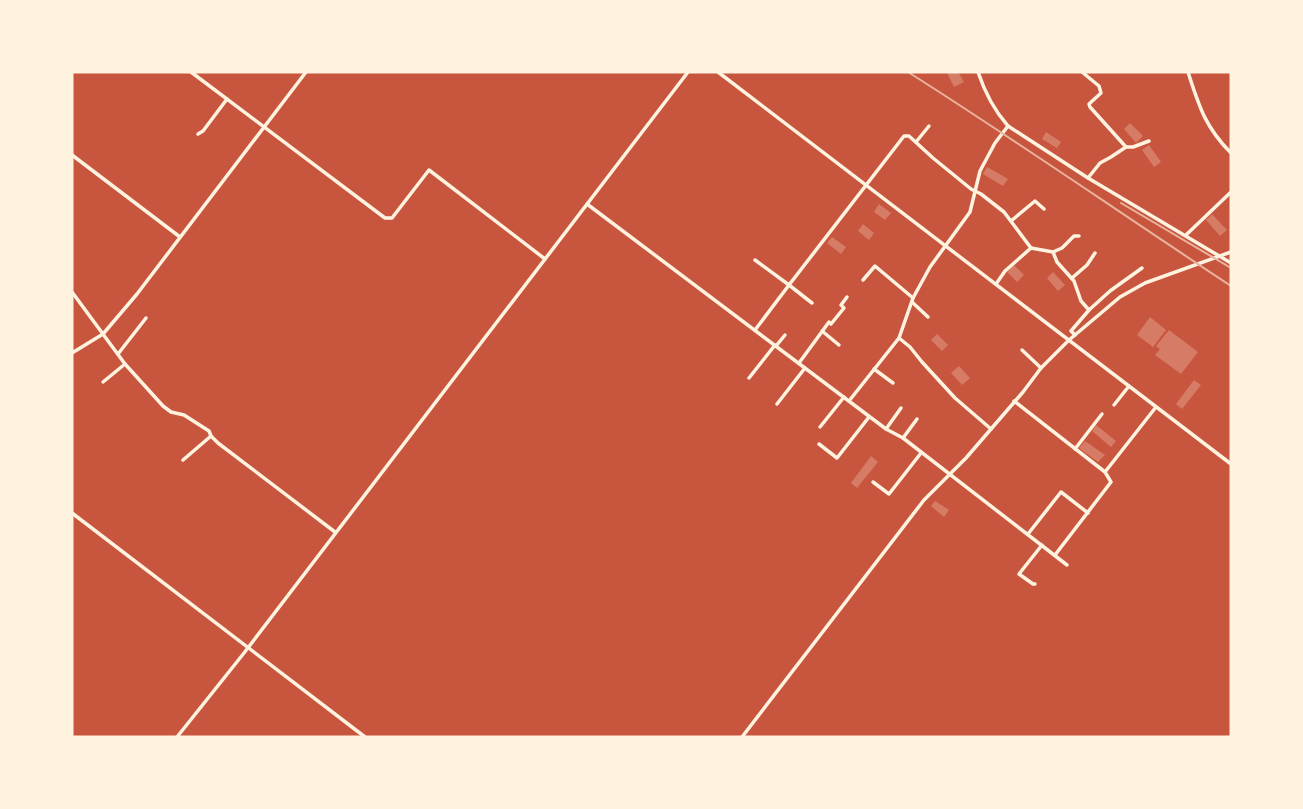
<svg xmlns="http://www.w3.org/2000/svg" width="1303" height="809" viewBox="0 0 1303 809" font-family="Commissioner,sans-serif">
	<rect width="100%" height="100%" fill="#c8553d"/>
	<g fill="#d67c66">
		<polygon points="949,72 958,72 964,82 954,87 947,73"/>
		<polygon points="1130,123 1143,136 1136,143 1124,129"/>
		<polygon points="1046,132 1061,142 1057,148 1042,139"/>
		<polygon points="1149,145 1161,162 1154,167 1142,150"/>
		<polygon points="987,167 1008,179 1003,186 983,174"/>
		<polygon points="879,204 891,213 885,220 874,212"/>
		<polygon points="1212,214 1227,230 1220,236 1206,220"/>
		<polygon points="863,224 874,233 869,240 858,231"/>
		<polygon points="832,237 846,247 841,254 827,243"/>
		<polygon points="1014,265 1024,275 1017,282 1007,272"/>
		<polygon points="1053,272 1065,285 1058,291 1047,278"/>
		<polygon points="1150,317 1166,330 1153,347 1137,335"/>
		<polygon points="1169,330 1198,352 1181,374 1155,355 1160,349 1156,346"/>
		<polygon points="937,334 948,345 942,351 931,340"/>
		<polygon points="959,366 970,378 962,385 951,373"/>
		<polygon points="1194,380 1201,385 1182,409 1176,404"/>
		<polygon points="1096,425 1116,441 1111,447 1092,431"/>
		<polygon points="1085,441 1105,455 1098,462 1079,448"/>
		<polygon points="871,456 878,462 857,488 851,483"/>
		<polygon points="935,501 949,510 944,517 931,506"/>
	</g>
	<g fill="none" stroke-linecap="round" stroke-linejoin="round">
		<g stroke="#fff3e0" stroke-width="3.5">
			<polyline points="191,72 385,218 392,218 429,170 545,259"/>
			<path d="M978 72C985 93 993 109 1008 126L1088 178 1231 263"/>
			<polyline points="1082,72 1099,86 1101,93 1089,104 1090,107 1126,147"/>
			<path d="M1188 72C1199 106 1205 127 1231 153"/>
			<polyline points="198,134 203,131 227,99"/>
			<polyline points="916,142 929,126"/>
			<polyline points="72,155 180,237"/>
			<polyline points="1088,178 1100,163 1111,157 1126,147 1133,147 1149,141"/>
			<polyline points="587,204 886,429 903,438 1067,565"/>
			<polyline points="1011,221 1035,201 1044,209"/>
			<polyline points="1186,235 1231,192"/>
			<polyline points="1053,252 1062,248 1074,236 1079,236"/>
			<polyline points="755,260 789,285 904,136 909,136 933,158 971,189 981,194 1004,212 1031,248"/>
			<polyline points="1072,278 1087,265 1095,253"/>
			<polyline points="863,280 875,266 913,298"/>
			<polyline points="996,284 1005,271 1031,248 1053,252 1057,262 1074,281 1081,301 1089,310 1071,331 1075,335"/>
			<polyline points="72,292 125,364 163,406 171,412 184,415 209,431 211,436 218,443 335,532"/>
			<polyline points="912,302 928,317"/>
			<polyline points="1089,310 1110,291 1142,268"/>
			<polyline points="755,330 789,285 812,303"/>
			<polyline points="822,331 839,345"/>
			<polyline points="899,338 910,347 922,362 955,398 991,429"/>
			<polyline points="776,346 785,335"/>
			<polyline points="1022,350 1041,368"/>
			<polyline points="72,353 103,334 137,294 306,72"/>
			<polyline points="118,354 146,318"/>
			<polyline points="799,363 829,322 831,324 844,308 841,305 847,297"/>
			<polyline points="874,369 893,383"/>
			<polyline points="749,378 775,345"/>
			<polyline points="103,382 125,364"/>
			<polyline points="849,401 899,338 913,298 930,267 970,212 980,171 995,143 1008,126"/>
			<polyline points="1014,401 1105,472"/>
			<polyline points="777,404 805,368"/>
			<polyline points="1114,405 1129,386"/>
			<polyline points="820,427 844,397"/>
			<polyline points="886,429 901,408"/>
			<polyline points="903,438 917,419"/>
			<polyline points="819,444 837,458 869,417"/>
			<polyline points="1075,449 1102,414"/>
			<polyline points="183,460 211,436"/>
			<polyline points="873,482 889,494 921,453"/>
			<polyline points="1028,534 1061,492 1088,513"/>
			<polyline points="1055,555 1111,482 1105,472 1156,407"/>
			<polyline points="1035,584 1033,584 1019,574 1042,545"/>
		</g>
		<g stroke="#fff3e0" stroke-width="3.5">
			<polyline points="718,72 1231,464"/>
			<polyline points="72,513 365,737"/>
			<polyline points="177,737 244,653 688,72"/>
			<polyline points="742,737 924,500 966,458 1023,392 1041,368 1069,340 1120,297 1145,283 1231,252"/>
		</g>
		<g stroke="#e9b49f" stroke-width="2">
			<path d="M908 72C1017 141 1123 215 1231 286"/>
			<polyline points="1121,203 1231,268"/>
		</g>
	</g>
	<rect width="1303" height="809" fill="none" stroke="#fff3e0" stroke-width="147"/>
</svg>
